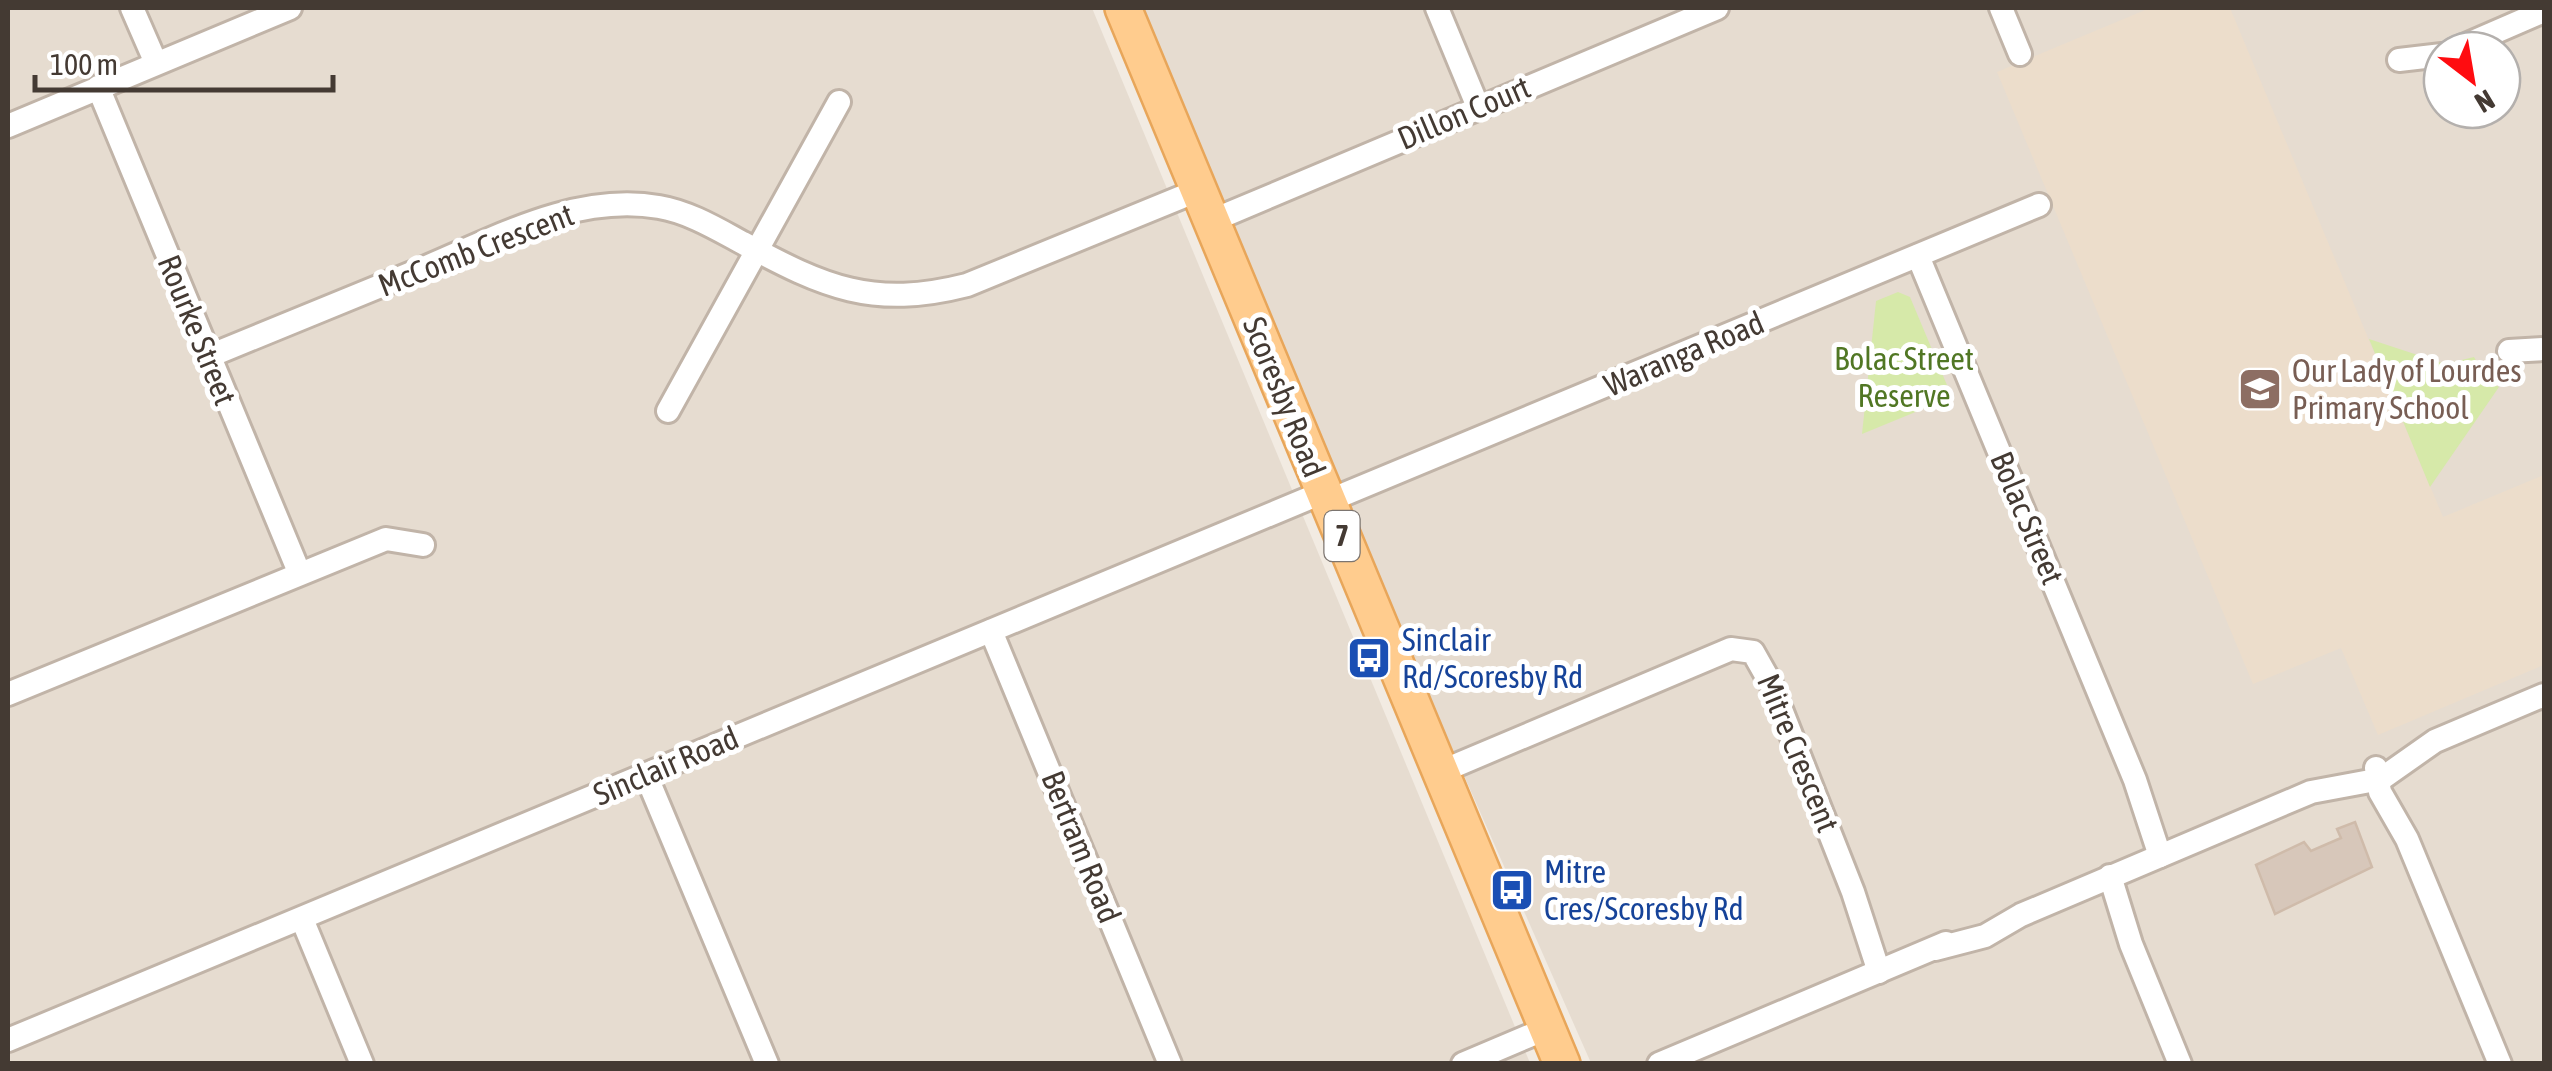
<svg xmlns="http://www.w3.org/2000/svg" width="2552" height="1071" viewBox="0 0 2552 1071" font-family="'Asap Condensed',sans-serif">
	<rect width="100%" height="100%" fill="#f2ebe2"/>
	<g fill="#e6dcd0" fill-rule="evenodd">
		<polygon points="8,8 1092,8 1530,1063 8,1063"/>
		<path d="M1138 8H2544V1063H1591L1325 461ZM2442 50H2502V110H2442Z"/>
	</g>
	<polygon fill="#ecddcb" points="2150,8 2230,8 2443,517 2544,475 2544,665 2378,735 2341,648 2253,684 1997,72"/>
	<g fill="#d6e9a9">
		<polygon points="1898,292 1910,297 1952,397 1862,434 1876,301"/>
		<polygon points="2369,339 2445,364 2474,357 2487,380 2499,387 2430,487"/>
	</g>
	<polygon fill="#d7c7ba" stroke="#cfbbaa" stroke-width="2.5" points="2355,822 2372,867 2275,914 2256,865 2304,842 2311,851 2341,838 2337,829"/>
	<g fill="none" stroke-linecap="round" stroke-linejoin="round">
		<g stroke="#c1b4a8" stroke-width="28">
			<g id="street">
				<polyline points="132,8 156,63"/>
				<polyline points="1437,8 1478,107"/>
				<polyline points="2001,8 2020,54"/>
				<polyline points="2454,50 2544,11"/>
				<polyline points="2399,60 2442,55"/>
				<polyline points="98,87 299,572"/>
				<polyline points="8,126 290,8"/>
				<polyline points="1211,221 1717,8"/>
				<polyline points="1918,256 2135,780 2160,856"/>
				<polyline points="2509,351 2544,349"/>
				<path d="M207 357C276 329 344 301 412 273 489 242 573 192 659 207 689 212 717 229 743 243 824 287 873 309 967 285L1199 190"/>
				<polyline points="668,411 839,102"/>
				<polyline points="1328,501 2039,205"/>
				<polyline points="991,631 1170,1064"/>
				<polyline points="8,694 386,539 423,545"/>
				<polyline points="2376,768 2380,792 2407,839 2500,1064"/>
				<polyline points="1440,772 1731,649 1753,652 1771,684 1853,892 1879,972"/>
				<polyline points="646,775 767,1064"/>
				<polyline points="2110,876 2131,944 2180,1064"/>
				<polyline points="302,919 362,1064"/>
				<polyline points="1935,949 1985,936 2021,915 2311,792 2381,779 2435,741 2544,695"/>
				<polyline points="8,1040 1324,492"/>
				<polyline points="1463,1064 1548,1028"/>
				<polyline points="1659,1064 1946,943"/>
			</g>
		</g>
		<g stroke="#e8a65a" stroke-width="40">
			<polyline id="primary" points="1123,8 1562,1064"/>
		</g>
		<use href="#street" stroke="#fff" stroke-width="22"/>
		<use href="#primary" stroke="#ffcc8e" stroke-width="35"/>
	</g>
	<defs>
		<g id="school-square" transform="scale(2.25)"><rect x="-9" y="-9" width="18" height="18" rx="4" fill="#8d6e63" stroke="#fff"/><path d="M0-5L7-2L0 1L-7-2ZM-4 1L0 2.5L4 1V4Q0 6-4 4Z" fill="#fff"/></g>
		<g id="bus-square" transform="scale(2.25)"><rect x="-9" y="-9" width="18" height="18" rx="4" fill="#1a4fb4" stroke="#fff"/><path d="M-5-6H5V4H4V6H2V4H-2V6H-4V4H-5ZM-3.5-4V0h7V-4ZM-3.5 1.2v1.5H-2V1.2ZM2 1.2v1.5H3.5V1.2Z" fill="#fff"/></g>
	</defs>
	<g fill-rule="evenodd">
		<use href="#school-square" x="2260" y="389"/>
		<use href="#bus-square" x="1369" y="658"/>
		<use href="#bus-square" x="1512" y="890"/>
	</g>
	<g text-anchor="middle" stroke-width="10" stroke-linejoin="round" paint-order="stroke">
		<rect fill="#fff" stroke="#7c7570" stroke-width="2.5" x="1324.5" y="511" width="35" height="50" rx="8"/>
		<g font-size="30" font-weight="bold" fill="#443a33">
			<text x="1342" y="546">7</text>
		</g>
		<g font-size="32" fill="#443a33" stroke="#fff">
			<text transform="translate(1464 113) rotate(-23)" y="11">Dillon Court</text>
			<text transform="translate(476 250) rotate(-21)" y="11">McComb Crescent</text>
			<text transform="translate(197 330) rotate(68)" y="11">Rourke Street</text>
			<text transform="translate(1684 354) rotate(-23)" y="11">Waranga Road</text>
			<text transform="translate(1284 397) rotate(68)" y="11">Scoresby Road</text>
			<text transform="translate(2027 518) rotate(67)" y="11">Bolac Street</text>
			<text transform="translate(1798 753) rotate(68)" y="11">Mitre Crescent</text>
			<text transform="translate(666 766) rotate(-23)" y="11">Sinclair Road</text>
			<text transform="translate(1081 847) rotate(68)" y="11">Bertram Road</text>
		</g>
		<g font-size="32" fill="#517724" stroke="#fff">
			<text x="1904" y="370">Bolac Street<tspan x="1904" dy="37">Reserve</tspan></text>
		</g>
		<g font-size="32" fill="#785e54" stroke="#fff" text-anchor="start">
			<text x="2292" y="382">Our Lady of Lourdes<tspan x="2292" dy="37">Primary School</tspan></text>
		</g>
		<g font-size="32" fill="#164399" stroke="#fff" text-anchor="start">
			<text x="1402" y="651">Sinclair<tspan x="1402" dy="37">Rd/Scoresby Rd</tspan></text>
			<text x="1544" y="883">Mitre<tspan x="1544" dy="37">Cres/Scoresby Rd</tspan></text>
		</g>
	</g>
	<rect width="2552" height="1071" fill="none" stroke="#443a33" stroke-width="20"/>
	<g transform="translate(2472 80) rotate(149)"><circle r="48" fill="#ffffff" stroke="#b4b0ad" stroke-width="2.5"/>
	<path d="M0-8L18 38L0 25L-18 38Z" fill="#ff0c10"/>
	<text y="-15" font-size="28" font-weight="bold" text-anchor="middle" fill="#443a33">N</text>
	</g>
	<path d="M35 75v15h298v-15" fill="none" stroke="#443a33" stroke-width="5"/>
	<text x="50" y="75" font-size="30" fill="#443a33" stroke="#ffffff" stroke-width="8" paint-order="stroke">100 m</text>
</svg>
